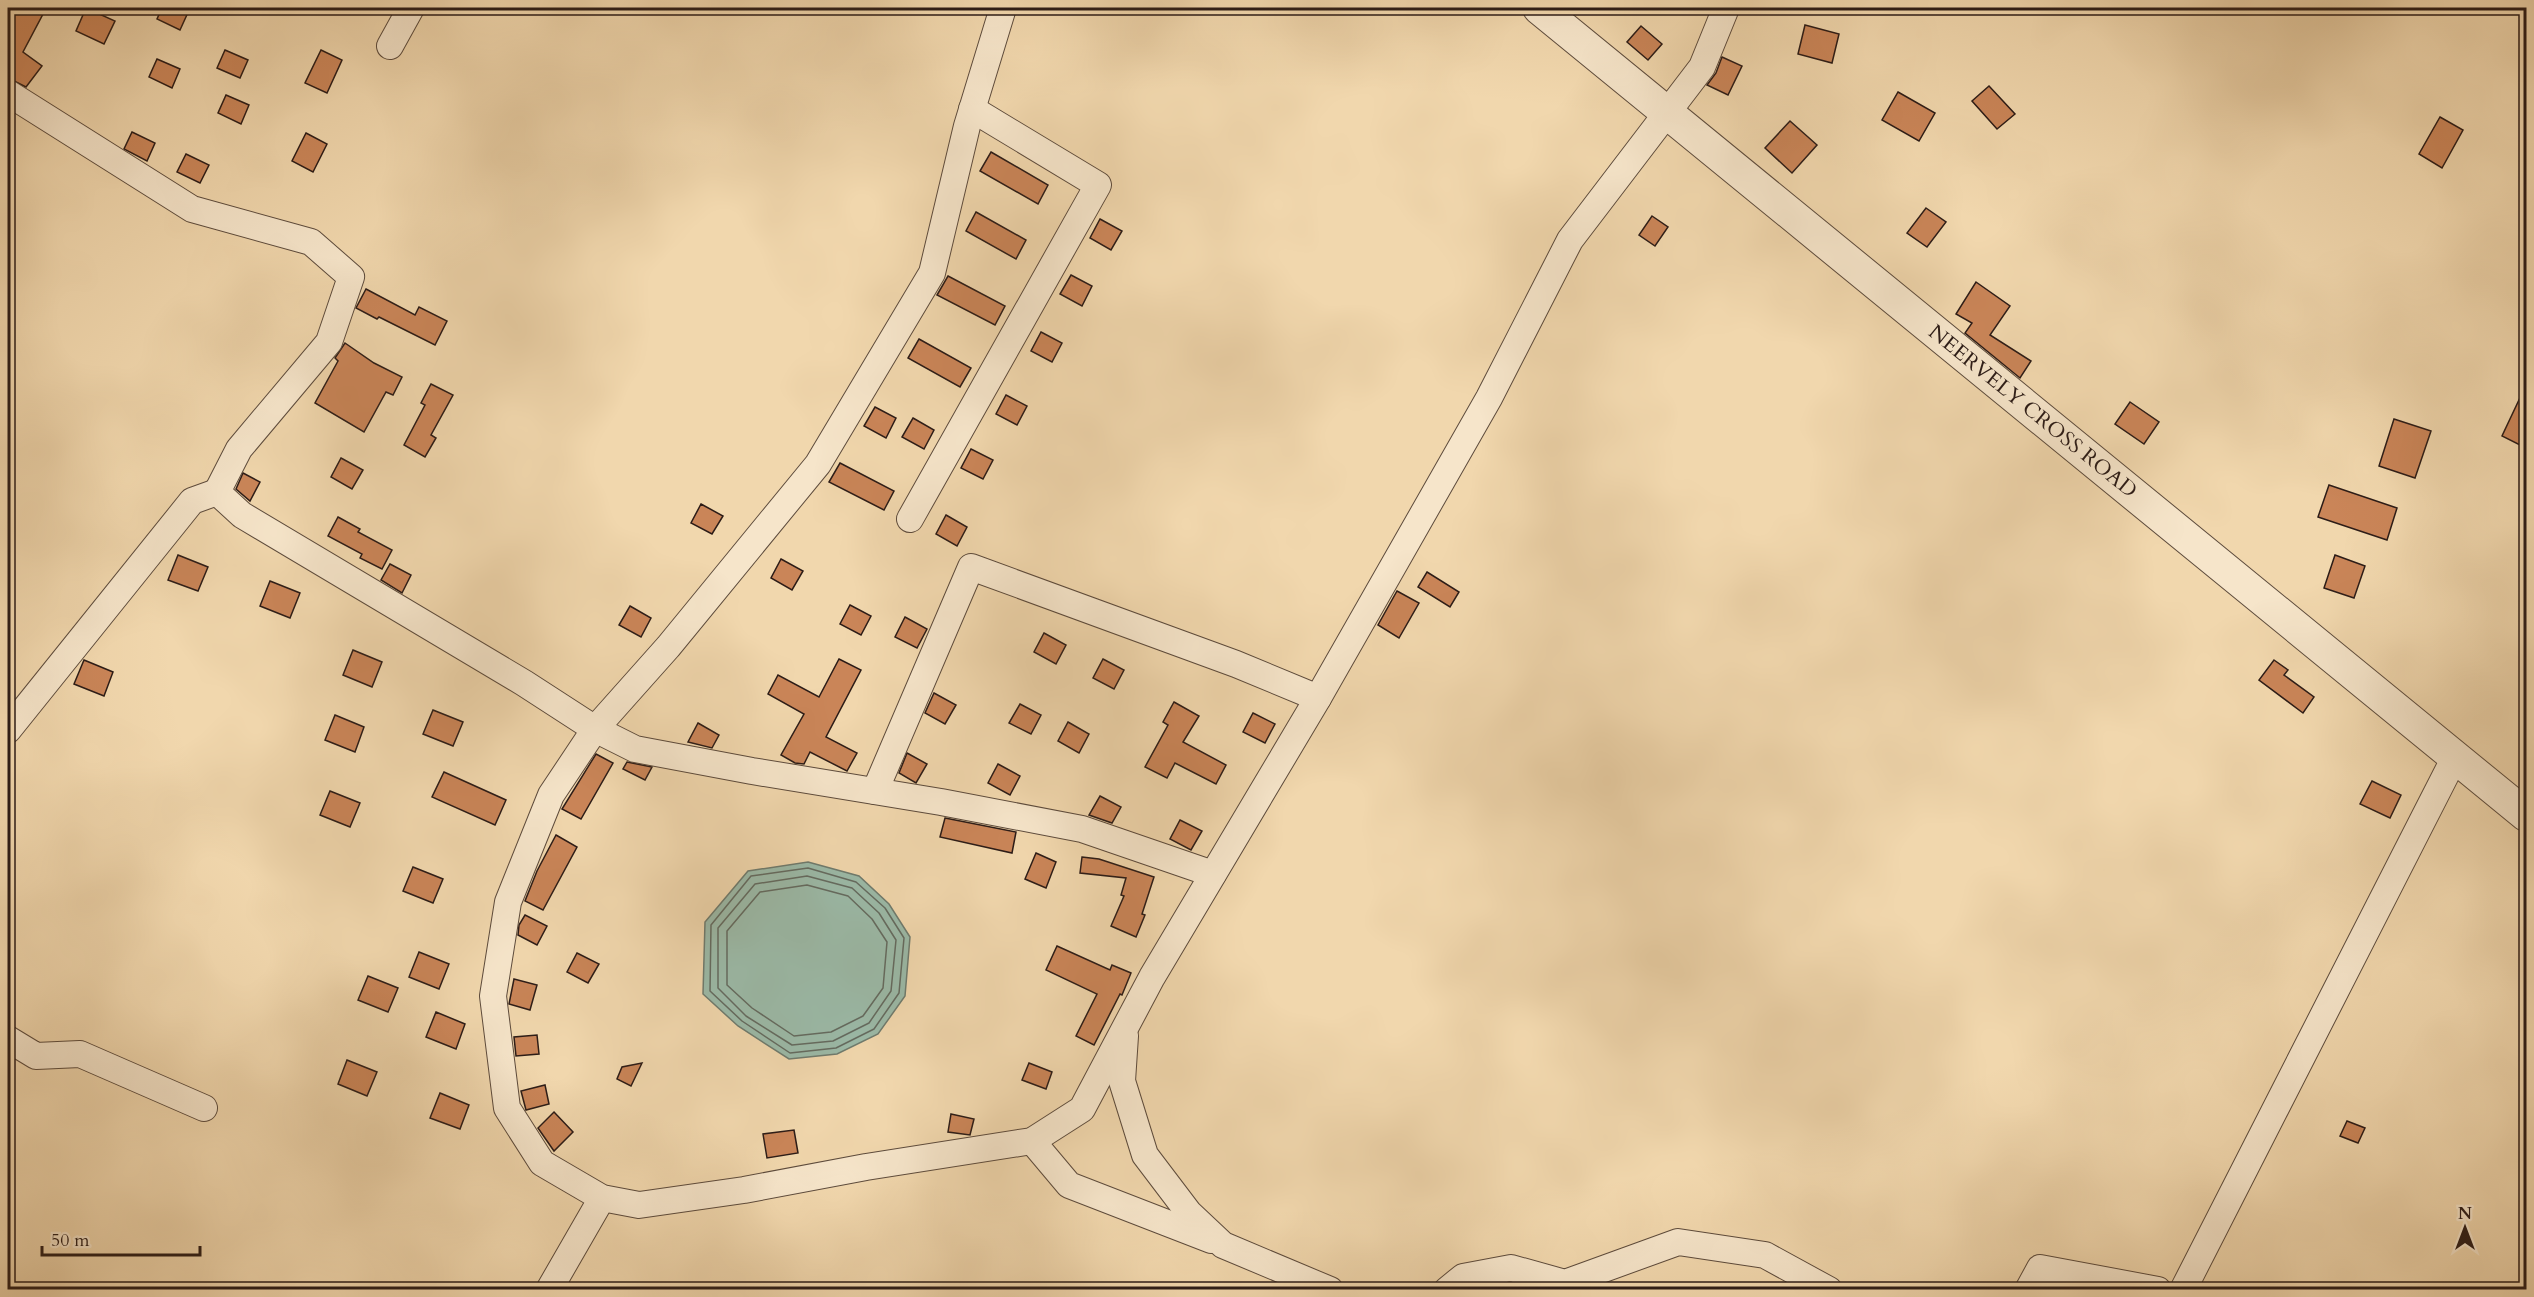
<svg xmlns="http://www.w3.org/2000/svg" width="2534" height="1297" viewBox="0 0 2534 1297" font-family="Cardo,serif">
	<rect width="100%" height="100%" fill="#f1d7ad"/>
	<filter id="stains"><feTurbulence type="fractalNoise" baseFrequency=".00333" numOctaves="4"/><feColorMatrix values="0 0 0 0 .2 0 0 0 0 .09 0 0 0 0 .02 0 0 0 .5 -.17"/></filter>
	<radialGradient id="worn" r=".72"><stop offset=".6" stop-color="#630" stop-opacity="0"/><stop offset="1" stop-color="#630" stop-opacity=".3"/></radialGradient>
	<polygon fill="#9bbaa8" stroke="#6f7b6e" stroke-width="1.5" points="808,862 859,876 889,904 910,937 905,996 878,1034 837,1054 789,1059 738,1026 703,994 705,922 748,871"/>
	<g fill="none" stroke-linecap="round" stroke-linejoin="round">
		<g stroke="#646b60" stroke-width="1.5">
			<polygon points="808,868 856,882 885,908 904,938 899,993 874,1029 836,1048 790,1053 742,1021 710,991 711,925 751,876"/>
			<polygon points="807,876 852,888 879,913 896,940 891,991 869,1023 833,1041 792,1045 746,1016 718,988 718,928 755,884"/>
			<polygon points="807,885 848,896 872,919 887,942 883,988 863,1016 831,1032 794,1036 752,1008 727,985 727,931 760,892"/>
		</g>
	</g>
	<g fill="#ca8558" stroke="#2c1c17" stroke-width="1.5">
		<polygon points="8,8 30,8 43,14 23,52 42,66 26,87 8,78"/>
		<polygon points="86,8 115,21 104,44 76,31"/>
		<polygon points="162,8 190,8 180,30 157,19"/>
		<polygon points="1805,25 1839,34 1832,63 1798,54"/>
		<polygon points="1641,26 1662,44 1648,60 1627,42"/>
		<polygon points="225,50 248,60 240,78 217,68"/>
		<polygon points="321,50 342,60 327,93 305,83"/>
		<polygon points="1722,57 1742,66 1728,95 1707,85 1716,73"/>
		<polygon points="157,59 180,69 172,88 149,77"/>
		<polygon points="1989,86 2015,114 1997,129 1972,101"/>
		<polygon points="1898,92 1935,113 1919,141 1882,120"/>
		<polygon points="226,95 249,105 241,124 218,113"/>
		<polygon points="2440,117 2463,130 2442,168 2419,154"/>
		<polygon points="1790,121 1817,145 1792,173 1765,148"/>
		<polygon points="132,132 155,143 147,161 124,149"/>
		<polygon points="306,133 327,144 313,172 292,161"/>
		<polygon points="991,152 1048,185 1038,204 980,171"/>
		<polygon points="186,154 209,165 200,183 177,172"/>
		<polygon points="1926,208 1946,222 1927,247 1907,233"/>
		<polygon points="976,212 1026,240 1016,259 966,231"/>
		<polygon points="1652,216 1668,227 1655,246 1639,235"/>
		<polygon points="1100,219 1122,231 1111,250 1090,238"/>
		<polygon points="1071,275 1092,286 1082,306 1060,294"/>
		<polygon points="948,276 1005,306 995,325 937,295"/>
		<polygon points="1976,282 2010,306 1990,335 2031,361 2020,378 1965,333 1972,323 1956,314"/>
		<polygon points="366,289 415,315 419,307 447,321 435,345 379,317 377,319 356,308"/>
		<polygon points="1041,332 1062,343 1052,362 1031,351"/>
		<polygon points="919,339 971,368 960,387 908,358"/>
		<polygon points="345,343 374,363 402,377 393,395 386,392 364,432 315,403 338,361 335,358"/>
		<polygon points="431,384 453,395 431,435 436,438 425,457 404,445 425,405 421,403"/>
		<polygon points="2526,385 2526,448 2502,436"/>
		<polygon points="1006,395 1027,406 1017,425 996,414"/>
		<polygon points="2130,402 2159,422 2144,444 2115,424"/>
		<polygon points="875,407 896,418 886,438 864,426"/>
		<polygon points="913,418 934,430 924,449 902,437"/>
		<polygon points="2394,419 2431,431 2415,478 2379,466"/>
		<polygon points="971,449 993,460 983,479 961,468"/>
		<polygon points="341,458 363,470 352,489 331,477"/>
		<polygon points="840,463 894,491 884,510 829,482"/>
		<polygon points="243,473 260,482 250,501 236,489"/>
		<polygon points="2329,485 2397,508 2387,540 2318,517"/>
		<polygon points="701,504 723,516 712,534 691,523"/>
		<polygon points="946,515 967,527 957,546 936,534"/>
		<polygon points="338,517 360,529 358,532 392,550 382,569 360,558 362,554 328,536"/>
		<polygon points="178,555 208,567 198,591 168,580"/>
		<polygon points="2335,555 2365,566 2354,598 2324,588"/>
		<polygon points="781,559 803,571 792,590 771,578"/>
		<polygon points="390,564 411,575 402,593 381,580"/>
		<polygon points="1427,572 1459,592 1450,607 1418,587"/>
		<polygon points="270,581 300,593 290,618 260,606"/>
		<polygon points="1397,591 1419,603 1399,638 1378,625"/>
		<polygon points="850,605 871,616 861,635 840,624"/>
		<polygon points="630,606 651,618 641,637 619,625"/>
		<polygon points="905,617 927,629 917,648 895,637"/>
		<polygon points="1044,633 1066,645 1056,664 1034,652"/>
		<polygon points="353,650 382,662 372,687 343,675"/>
		<polygon points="839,659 861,670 826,737 857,753 847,771 810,752 804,764 795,763 781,755 804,714 768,694 778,675 819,697"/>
		<polygon points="1103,659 1124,670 1114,689 1093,678"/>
		<polygon points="84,660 113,672 104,696 74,684"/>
		<polygon points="2274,660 2288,670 2284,675 2314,697 2303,713 2259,680"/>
		<polygon points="934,693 956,705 945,724 925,713"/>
		<polygon points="1174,702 1199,716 1183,742 1226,765 1216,784 1175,763 1167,778 1145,767 1168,725 1163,722"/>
		<polygon points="1020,704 1041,715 1031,734 1009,723"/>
		<polygon points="433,710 463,722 453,746 423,734"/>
		<polygon points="1253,713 1275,724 1265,743 1243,732"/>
		<polygon points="335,715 364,727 355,752 325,740"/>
		<polygon points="1068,722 1089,734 1079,753 1058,741"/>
		<polygon points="698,723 719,735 712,748 688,742"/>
		<polygon points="907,753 927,764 916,783 899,773"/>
		<polygon points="596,754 613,763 581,819 562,809"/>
		<polygon points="627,762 652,767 645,780 623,769"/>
		<polygon points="998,764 1020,776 1010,795 988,783"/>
		<polygon points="444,772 506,800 495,825 432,797"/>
		<polygon points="2372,781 2401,795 2390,818 2360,804"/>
		<polygon points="330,791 360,803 350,827 320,815"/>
		<polygon points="1100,796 1121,807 1112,823 1089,815"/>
		<polygon points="945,818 1016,832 1012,853 940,837"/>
		<polygon points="1180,820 1202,831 1191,850 1170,839"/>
		<polygon points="556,835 577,847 543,910 525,901 537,871"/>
		<polygon points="1036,853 1056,862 1046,888 1025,879"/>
		<polygon points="1082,857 1099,859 1154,877 1142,914 1145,915 1136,937 1111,926 1124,896 1121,895 1126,878 1080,873"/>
		<polygon points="413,867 443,879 433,903 403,891"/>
		<polygon points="525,915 547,926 537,945 518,935 519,925"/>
		<polygon points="1057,946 1110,970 1112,965 1131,973 1122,995 1120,994 1094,1045 1076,1036 1097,994 1046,970"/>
		<polygon points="419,952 449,964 439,989 409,977"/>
		<polygon points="577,953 599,964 588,983 567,972"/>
		<polygon points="368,976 398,988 388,1012 358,1000"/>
		<polygon points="514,979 537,985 530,1010 509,1004"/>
		<polygon points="436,1012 465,1024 456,1049 426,1037"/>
		<polygon points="537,1035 539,1054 516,1056 514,1037"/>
		<polygon points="347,1060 377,1072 367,1096 338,1084"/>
		<polygon points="642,1063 631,1086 617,1079 622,1067"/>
		<polygon points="1029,1063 1052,1072 1046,1089 1022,1080"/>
		<polygon points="545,1085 549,1104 526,1110 521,1091"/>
		<polygon points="440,1093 469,1105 460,1129 430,1118"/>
		<polygon points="554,1112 573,1132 554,1151 538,1128"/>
		<polygon points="951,1114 974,1119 970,1135 948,1132"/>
		<polygon points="2347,1121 2365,1128 2358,1143 2340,1136"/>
		<polygon points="794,1130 798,1153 767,1158 763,1134"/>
	</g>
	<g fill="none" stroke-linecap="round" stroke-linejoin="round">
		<g stroke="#5d4b3c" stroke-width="28">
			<g id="minor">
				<polyline points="1003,8 967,126 932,273 818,464 668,647 595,729 551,795 508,902 493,996 507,1108 542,1163 602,1198 639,1205 744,1190 866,1167 1032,1141 1082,1109 1152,977 1318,698 1489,398 1570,240 1702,67 1726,8"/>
				<polyline points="390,46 411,8"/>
				<polyline points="8,93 192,209 311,242 351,277 329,342 239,449 217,492 242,515 524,683 595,729 635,749 752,771 941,802 1082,829 1213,874"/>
				<polyline points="910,519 1098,185 972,109"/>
				<polyline points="8,730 192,501 217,492"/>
				<polyline points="875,791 971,567 1236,664 1318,698"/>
				<polyline points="1125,1036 1122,1081 1145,1155 1189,1213 1223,1245 1330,1290"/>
				<polyline points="8,1039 36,1056 80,1054 204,1108"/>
				<polyline points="1032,1141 1069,1185 1211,1240"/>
				<polyline points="549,1290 602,1198"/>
				<polyline points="1447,1290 1463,1277 1511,1268 1565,1283 1678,1242 1765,1255 1829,1290"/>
				<polyline points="2028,1290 2040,1268 2158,1290"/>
				<polyline points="2183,1290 2455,757"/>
			</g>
		</g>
		<g stroke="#5d4b3c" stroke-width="34">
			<polyline id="tertiary" points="1539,8 2526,815"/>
		</g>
		<use href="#minor" stroke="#f6e5ca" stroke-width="26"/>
		<use href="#tertiary" stroke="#f6e5ca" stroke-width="32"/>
	</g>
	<g text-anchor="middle" stroke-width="5" stroke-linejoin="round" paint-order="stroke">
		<g font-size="21" fill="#2c1c17" stroke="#f6e5ca">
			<text transform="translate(2033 411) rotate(39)" y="7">NEERVELY CROSS ROAD</text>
		</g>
	</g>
	<rect width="2534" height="1297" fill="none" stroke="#f1d7ad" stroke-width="30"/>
	<rect x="9" y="9" width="2516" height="1279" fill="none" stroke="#2c1c17" stroke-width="3"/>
	<rect x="15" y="15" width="2504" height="1267" fill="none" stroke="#2c1c17" stroke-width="1.5"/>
	<g transform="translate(2465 1228)" stroke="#f6e5ca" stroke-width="4.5" paint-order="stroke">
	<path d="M0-4.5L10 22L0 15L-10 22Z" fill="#2c1c17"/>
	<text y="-9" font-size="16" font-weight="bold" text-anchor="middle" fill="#2c1c17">N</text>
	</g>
	<path d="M42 1246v9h158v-9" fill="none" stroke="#2c1c17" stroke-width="3"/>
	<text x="51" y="1246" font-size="18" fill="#2c1c17" stroke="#f6e5ca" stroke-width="4.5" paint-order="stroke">50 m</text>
	<rect width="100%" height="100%" filter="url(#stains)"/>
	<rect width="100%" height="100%" fill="url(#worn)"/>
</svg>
